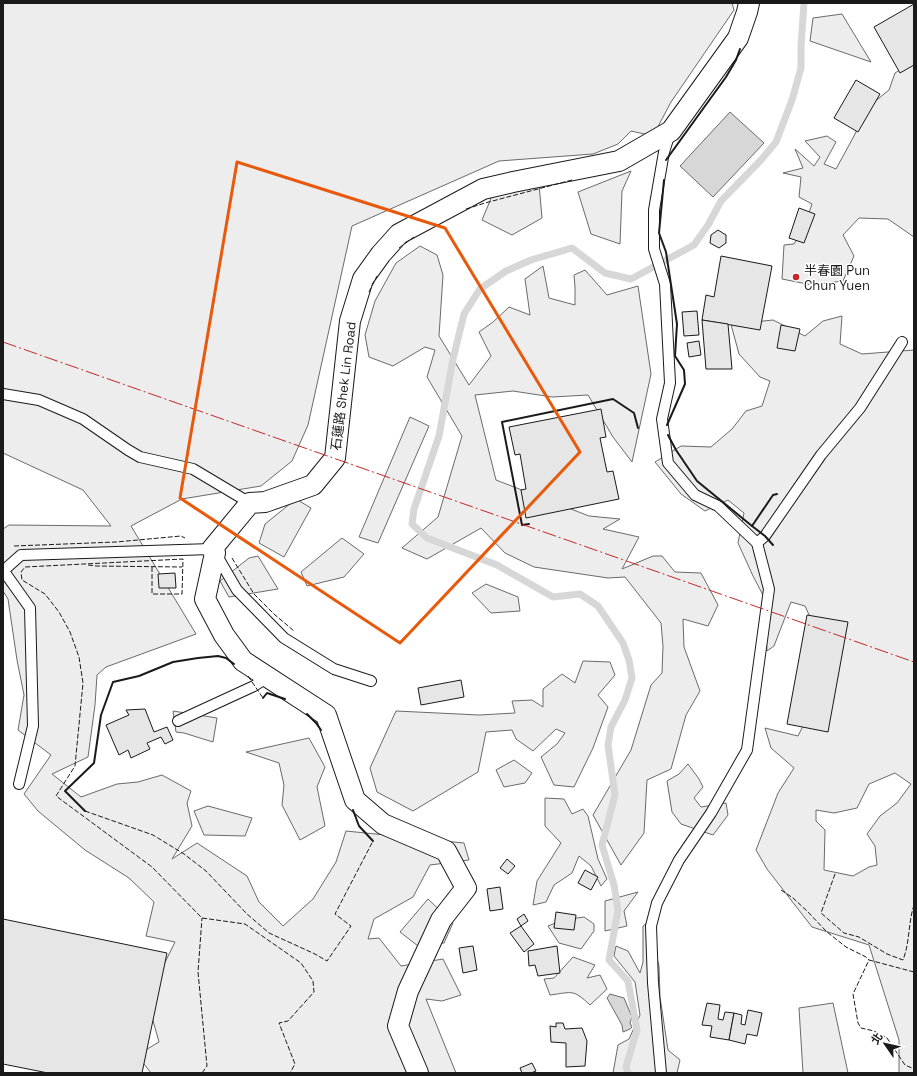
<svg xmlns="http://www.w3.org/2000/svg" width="917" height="1076" viewBox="0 0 917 1076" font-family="'Space Grotesk','Noto Sans TC',sans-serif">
	<rect width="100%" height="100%" fill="#fff"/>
	<g fill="#ededed" stroke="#6a6a6a" fill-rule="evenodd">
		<polygon points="3,3 732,3 734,10 671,102 653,136 631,131 618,144 593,154 499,161 352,226 308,425 292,461 261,486 182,499 131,526 196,634 106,667 97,675 95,705 88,757 52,774 81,797 117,784 138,782 162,775 191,791 187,803 192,826 172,859 197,843 247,876 259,902 283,926 313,899 336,862 346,831 464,843 469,860 430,865 413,897 374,919 368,939 379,938 401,966 443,959 461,995 442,1001 426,999 456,1073 151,1073 137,1055 159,1042 147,999 175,942 146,936 154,902 129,878 85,850 38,811 24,794 51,755 18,730 24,695 17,660 8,599 3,591 3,529 9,525 111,526 83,490 3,453"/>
		<polygon points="842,14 871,62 810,41 813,18"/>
		<polygon points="914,61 914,237 888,219 859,218 843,235 854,256 843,281 812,285 782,279 784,245 794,244 804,227 812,204 799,197 801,177 783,173 803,168 795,149 814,166 820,157 805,141 827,136 836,142 824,164 836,169 854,136 868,107 889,90 895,73"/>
		<polygon points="631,171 622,191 620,244 591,234 578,192"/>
		<polygon points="500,177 539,184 542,218 512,235 482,220"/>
		<polygon points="420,246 437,255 443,275 439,336 469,385 491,356 479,332 493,322 509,307 530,315 525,279 543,266 549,298 575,305 575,287 574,275 585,270 607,295 638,286 651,374 632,462 613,437 588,395 552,397 513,391 475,395 496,480 589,516 620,519 603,529 639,537 622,569 653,556 662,556 675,572 701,573 718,605 708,626 683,619 684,647 700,691 686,715 671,769 647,780 644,833 621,865 593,815 631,750 651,685 662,673 663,646 661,623 625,577 608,578 534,567 505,553 481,528 427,559 402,548 438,517 462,436 427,377 435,350 425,347 393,366 369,357 365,335 375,301 396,263"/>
		<path d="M842 316 840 344 862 354 914 350V1073H899V1040L869 945 812 927 767 869 756 850 778 793 794 768 771 748 765 728 798 736 812 708 826 652 805 606 791 602 774 646 767 651 764 597 753 576 738 543 744 513 728 500 705 511 681 494 655 462 681 446 711 447 732 429 746 411 762 406 770 381 760 377 739 354 729 317 754 322 773 320 805 336 823 321ZM895 773 911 784 897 803 880 816 867 834 875 846 877 865 869 867 853 876 824 870 825 830 816 821V810L834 813 857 808 869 784Z"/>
		<polygon points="410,417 429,426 378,543 359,537"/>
		<polygon points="296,499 311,508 284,557 259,543 265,524"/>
		<polygon points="342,538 364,554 344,577 307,586 301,572"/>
		<polygon points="258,556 278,589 229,597 220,581 249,558"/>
		<polygon points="486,584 518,597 520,611 491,613 472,593"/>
		<polygon points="583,661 610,662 615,675 598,695 608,707 593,748 574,787 554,785 541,757 557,744 565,733 556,729 533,751 516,739 512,730 486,732 478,772 413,811 377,792 370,768 396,711 479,715 515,713 512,701 532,700 543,707 543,689 562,674 575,683"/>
		<polygon points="173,711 217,718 213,742 184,733 176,732"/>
		<polygon points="309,738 325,767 317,787 325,826 300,840 282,805 284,785 279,763 246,752"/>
		<polygon points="514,760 532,773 525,783 504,787 496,770"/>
		<polygon points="688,764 699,779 703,787 694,798 701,807 726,803 728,815 713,835 681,824 672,812 667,781 679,774"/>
		<polygon points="545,798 564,799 572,814 583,809 588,816 598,859 607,879 601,886 591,866 579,856 572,873 554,885 546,902 533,905 537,881 561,843 545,826"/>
		<polygon points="208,806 252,818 245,836 204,835 194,811"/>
		<polygon points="638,892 624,911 627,926 605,931 605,901"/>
		<polygon points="428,899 453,923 444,943 418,946 400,932"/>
		<polygon points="584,917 594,924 594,931 581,949 559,943 548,926 563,920"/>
		<polygon points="648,922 659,966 660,997 668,1050 680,1060 677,1073 613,1073 618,1045 629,1039 640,1015 635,982 614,956 616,946 628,951 640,973 643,962 643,926"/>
		<path d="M573 957 595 965 587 978 600 975 607 989 590 1005C573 989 573 992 550 995L544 979 554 978Z"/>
		<polygon points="833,1003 848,1073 803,1073 799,1008"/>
	</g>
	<g fill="#d7d7d7" stroke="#6a6a6a">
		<polygon points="730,112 764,143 713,197 680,166"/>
		<polygon points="610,994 624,998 632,1017 630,1023 632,1027 630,1029 623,1032 622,1025 607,998"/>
	</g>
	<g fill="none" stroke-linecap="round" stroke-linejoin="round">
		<polyline stroke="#d7d7d7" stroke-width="7" points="628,1073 626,1067 637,1030 628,981 609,960 618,910 614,885 602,845 615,795 608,745 611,727 625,700 632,678 629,660 623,643 598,606 580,594 553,597 497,565 427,538 412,524 414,509 439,436 453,359 464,314 480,289 506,271 531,260 572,248 605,273 631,279 694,245 708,225 721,201 761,160 776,142 792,100 801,68 801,46 804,3"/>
	</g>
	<g fill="#e6e6e6" stroke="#1a1a1a">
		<polygon points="914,4 914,65 900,73 874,27"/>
		<polygon points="856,80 880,94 858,132 834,118"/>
		<polygon points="799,208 815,214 804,243 789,238"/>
		<polygon points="718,230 726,235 726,243 719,248 710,243 711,235"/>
		<polygon points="721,256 772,266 760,330 702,320 706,295 714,297"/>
		<polygon points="697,311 699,335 684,336 682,312"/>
		<polygon points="702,320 728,324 732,369 706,369"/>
		<polygon points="781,325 800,329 795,351 777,348"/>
		<polygon points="699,341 701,355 689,357 687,343"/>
		<polygon points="601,409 606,437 600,438 607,472 613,471 619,499 526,518 521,490 526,489 520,454 515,455 509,427"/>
		<polygon points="175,573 176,588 159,588 158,574"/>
		<polygon points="807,615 848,622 828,732 787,724"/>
		<polygon points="461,680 464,697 421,705 418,688"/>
		<polygon points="145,709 154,732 167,727 173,740 165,744 161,737 147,743 150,749 131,758 128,750 119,755 106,725 129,715 126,710"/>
		<polygon points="507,859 515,866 508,874 500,868"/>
		<polygon points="585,870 598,877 591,890 578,883"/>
		<polygon points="500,887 503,909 490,911 487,889"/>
		<polygon points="556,912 576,915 574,930 554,928"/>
		<polygon points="524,914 528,921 521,926 517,919"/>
		<polygon points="3,919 167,953 142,1073 48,1073 3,1064"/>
		<polygon points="521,926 534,944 524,952 510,933"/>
		<polygon points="473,946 477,970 463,973 459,948"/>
		<polygon points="557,946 560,973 538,976 535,965 529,966 528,951"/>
		<polygon points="707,1003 720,1005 718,1019 723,1020 725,1012 734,1013 729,1040 710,1037 712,1026 702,1025"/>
		<polygon points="748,1010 762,1013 757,1036 747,1034 745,1044 729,1040 734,1013 742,1015 741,1024 745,1025"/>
		<polygon points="556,1023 563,1023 565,1029 582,1028 587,1041 585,1066 566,1067 566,1043 551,1042 550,1026 556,1027"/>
		<polygon points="532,1063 536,1071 531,1073 522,1073 520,1068"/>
	</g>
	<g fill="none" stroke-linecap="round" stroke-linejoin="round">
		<g stroke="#1a1a1a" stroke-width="12">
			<g id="lane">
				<polyline points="3,394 39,400 83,419 128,450 140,457 193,469 250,503"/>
				<polyline points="757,543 765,536 821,455 860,408 902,342"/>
				<polyline points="216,554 237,590 284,638 334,669 371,681"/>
				<polyline points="3,570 30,608 33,726 19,784"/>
				<polyline points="3,571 21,555 212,549"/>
				<polyline points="178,721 254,686 268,677"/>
				<polyline points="661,1073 653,983 651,926 657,903 679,860 711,813 747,750 769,589 757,543 718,506 695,495 668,463 662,419 670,383 665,284 654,249 654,210 664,152 670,133"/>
			</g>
		</g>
		<g stroke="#1a1a1a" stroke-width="22">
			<polyline id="street" points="418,1073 398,1026 408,991 441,920 466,888 446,851 383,824 355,800 326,715 243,661 224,635 205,599 215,553 212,549 250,503 265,502 313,485 335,458 350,321 363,279 381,254 399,234 483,189 513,182 619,161 671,131 738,38 747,12 749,3"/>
		</g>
		<use href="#lane" stroke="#fff" stroke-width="10"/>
		<use href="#street" stroke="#fff" stroke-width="20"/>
		<g stroke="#1a1a1a" stroke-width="1" stroke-dasharray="5 2" stroke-linecap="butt">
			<polyline points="466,209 485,203 572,180"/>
			<polyline points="399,248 414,237"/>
			<polyline points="369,292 377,276"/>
			<polyline points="14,546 116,542 181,536 185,538"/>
			<polyline points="232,558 254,594 274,614 294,631"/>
			<polyline points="88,565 96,566 182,567"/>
			<polyline points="152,567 152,594 182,594 183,559 25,567 21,572 22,580 45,594 59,612 70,632 79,657 83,683 75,766 56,796 152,867 202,918 245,924 301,963 313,981 314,992 288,1021 279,1023 295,1064 290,1073"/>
			<polyline points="248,676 263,698"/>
			<polyline points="85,811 153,835 184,854 206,871 247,914 269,933 315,954 327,961 351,926 335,914 373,841"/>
			<path d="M835 874 821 913 844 933 859 937 887 954 903 960C910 942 908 923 914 905"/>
			<polyline points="781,890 793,898 807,911 827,932 846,947 866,957 869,960"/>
			<polyline points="914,972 869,960 853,994 858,1023 861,1028 874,1031 887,1038 905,1065 914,1069"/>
			<polyline points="202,1073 207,1066 198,972 202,918"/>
		</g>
		<g stroke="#1a1a1a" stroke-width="2">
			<polyline points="666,160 726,77 736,60 740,49"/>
			<polyline points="664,180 659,233 666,252 677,324 675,356 684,370 685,384 667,425"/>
			<polyline points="668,435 676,450 697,481 752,526 773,495 777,494"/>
			<polyline points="529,524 522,525 502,422 613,399 634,413 638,428"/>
			<polyline points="752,526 765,536 773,545"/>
			<polyline points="263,698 267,693 285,699"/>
			<polyline points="307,714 316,723 321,730"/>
			<polyline points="353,810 359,826 373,841"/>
			<polyline points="85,811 65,791 94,763 101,715 113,682 139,676 173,662 198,658 218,656 226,658 234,664"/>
		</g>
		<polyline stroke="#c62828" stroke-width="1" stroke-dasharray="14 3 2 3" stroke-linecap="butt" points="3,342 914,662"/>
	</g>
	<path fill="none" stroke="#e8590c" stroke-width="3" stroke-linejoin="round" d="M237 162 445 228 580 452 400 643 180 498Z"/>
	<circle fill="#c62828" stroke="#fff" stroke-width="1.5" cx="796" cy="277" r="4"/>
	<g text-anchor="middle" stroke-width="3" stroke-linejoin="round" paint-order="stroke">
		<g font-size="13" fill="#1a1a1a" stroke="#fff" text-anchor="start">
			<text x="804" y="275">半春園 Pun<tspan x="804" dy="15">Chun Yuen</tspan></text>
		</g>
		<g font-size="13" fill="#1a1a1a" stroke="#fff">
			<text transform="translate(343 386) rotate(-83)" y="5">石蓮路 Shek Lin Road</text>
		</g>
	</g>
	<rect width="917" height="1076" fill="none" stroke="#1a1a1a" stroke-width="8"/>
	<g transform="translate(885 1044) rotate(304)" stroke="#ffffff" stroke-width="3" paint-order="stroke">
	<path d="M0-3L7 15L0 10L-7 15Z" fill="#1a1a1a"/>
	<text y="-6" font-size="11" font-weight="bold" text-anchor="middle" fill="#1a1a1a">北</text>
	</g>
</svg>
